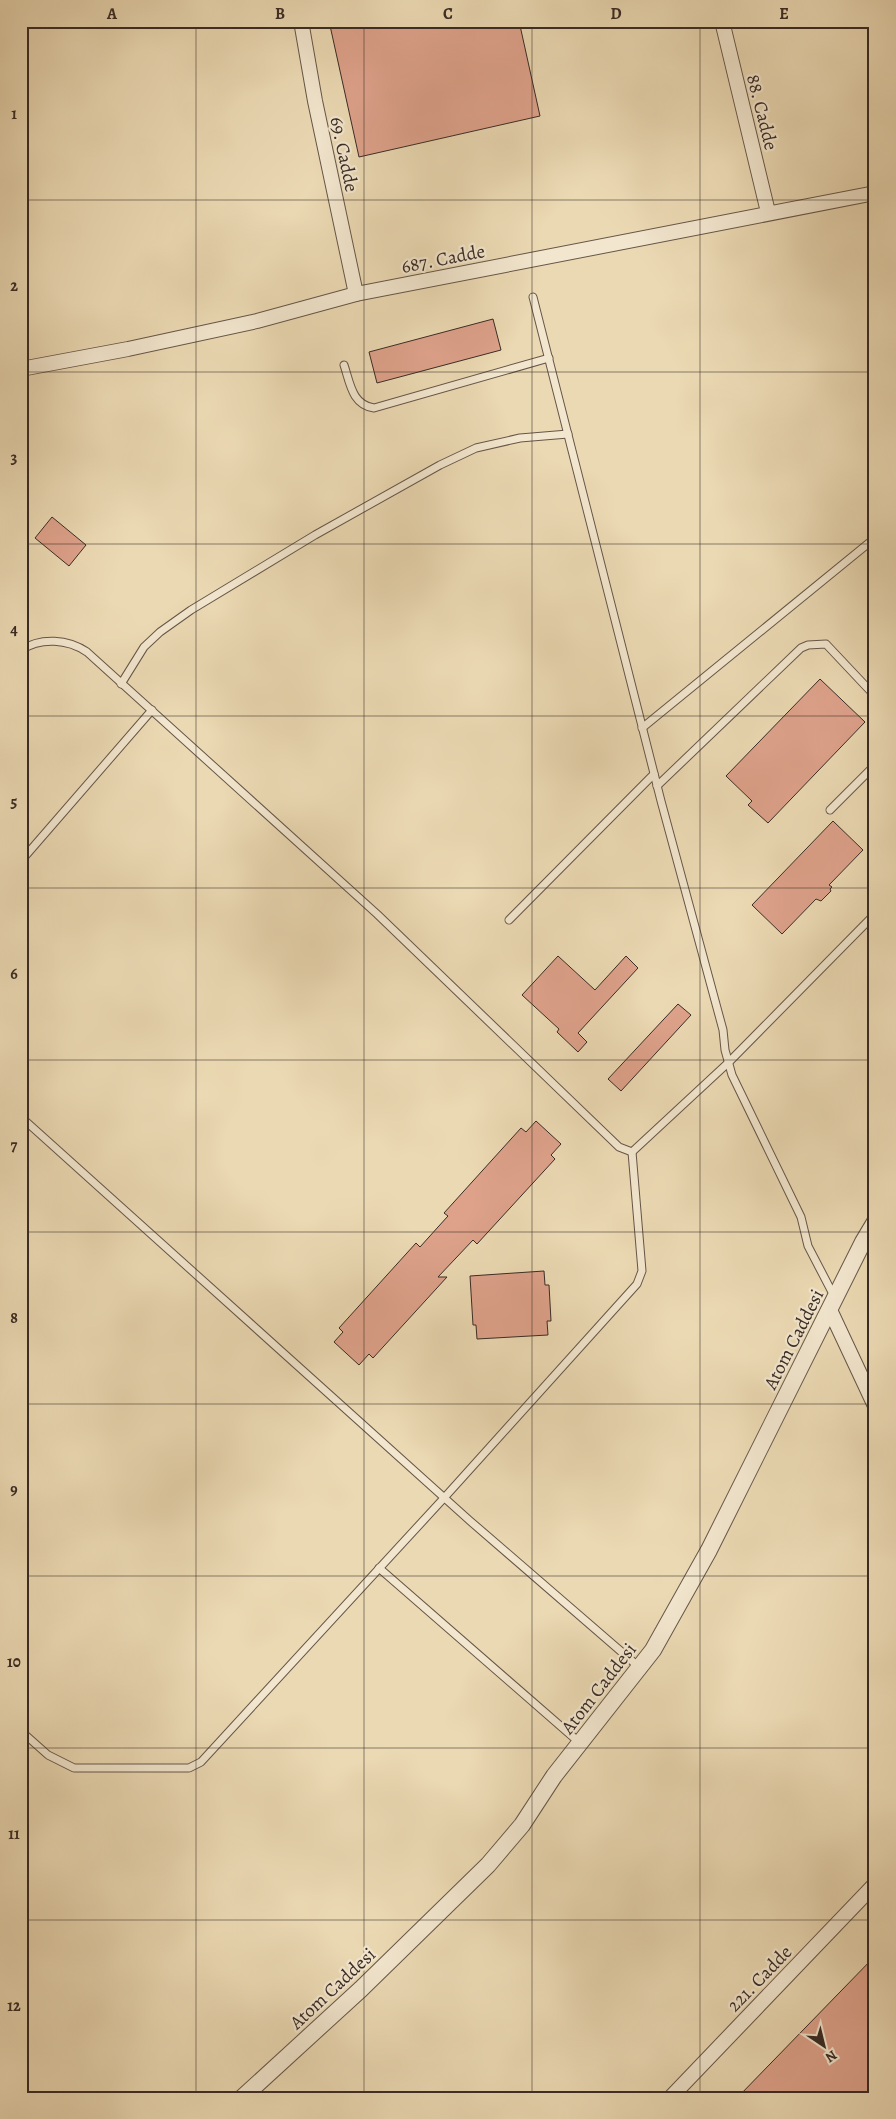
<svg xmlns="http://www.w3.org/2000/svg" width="896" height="2119" viewBox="0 0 896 2119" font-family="Alegreya,serif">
	<rect width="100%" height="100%" fill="#ebd9b3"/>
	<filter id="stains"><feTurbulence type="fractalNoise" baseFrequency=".004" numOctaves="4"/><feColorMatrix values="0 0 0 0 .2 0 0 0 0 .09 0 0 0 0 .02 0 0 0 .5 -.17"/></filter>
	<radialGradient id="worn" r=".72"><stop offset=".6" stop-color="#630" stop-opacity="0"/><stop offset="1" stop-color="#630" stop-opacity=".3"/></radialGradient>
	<g fill="#dea28b" stroke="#392b25">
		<polygon points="329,21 519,21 540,116 359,157"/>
		<polygon points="493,319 501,350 377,383 369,352"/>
		<polygon points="52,517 86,545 69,566 35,538"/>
		<polygon points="820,679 865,722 768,823 748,805 752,801 726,776"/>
		<polygon points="833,821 863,850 829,885 832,887 830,889 831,891 821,901 816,899 782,934 752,905"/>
		<polygon points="558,956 595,990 626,956 638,968 578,1033 587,1042 578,1052 557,1032 559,1029 522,995"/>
		<polygon points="678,1004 691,1015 621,1091 608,1079"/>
		<polygon points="536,1121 561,1144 551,1155 555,1159 477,1244 473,1240 438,1277 447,1277 373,1358 369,1354 359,1365 334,1342 343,1332 339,1328 416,1243 420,1247 438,1227 448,1216 444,1213 521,1128 526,1132"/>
		<polygon points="544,1271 545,1285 549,1285 551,1321 547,1321 548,1335 477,1339 476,1325 473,1325 470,1276"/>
		<polygon points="875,1956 875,2098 737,2098"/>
	</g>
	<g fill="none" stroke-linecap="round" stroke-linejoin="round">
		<g stroke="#665648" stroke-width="9">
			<g id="service">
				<polyline points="533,297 661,801 723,1030 725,1050 732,1075 801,1217 808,1246 834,1296"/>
				<path d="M344 365C350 383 352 405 374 408L549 358"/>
				<path d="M21 650C41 637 68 639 87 652L377 914 619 1147 632 1152 729 1062 875 914"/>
				<polyline points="121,684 144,647 160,632 191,610 315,535 440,465 476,448 520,438 568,434"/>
				<polyline points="642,728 875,538"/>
				<polyline points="657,786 801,648 808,645 826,644 875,696"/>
				<polyline points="830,810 875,765"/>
				<polyline points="21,861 152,710"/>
				<polyline points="509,920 654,774"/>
				<polyline points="21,1117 469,1520 639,1667"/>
				<polyline points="379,1568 580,1743"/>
				<polyline points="21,1731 48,1755 74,1768 189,1768 201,1762 444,1498 637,1284 642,1271 632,1152"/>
			</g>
		</g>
		<g stroke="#665648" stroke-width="16">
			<g id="minor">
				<polyline points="301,21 315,101 356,294"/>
				<polyline points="722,21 768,212"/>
				<polyline points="21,369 128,349 257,321 356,294 875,193"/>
				<polyline points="830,1310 875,1406"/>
				<polyline points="670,2098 875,1884"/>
			</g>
		</g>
		<g stroke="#665648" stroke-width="18">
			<polyline id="tertiary" points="242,2098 361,1989 488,1865 522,1825 554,1776 653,1650 709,1550 863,1242 875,1222"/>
		</g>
		<use href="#service" stroke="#f2e6ce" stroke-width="7"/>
		<use href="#minor" stroke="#f2e6ce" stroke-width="14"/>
		<use href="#tertiary" stroke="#f2e6ce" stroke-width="16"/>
	</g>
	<path fill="none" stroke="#392b25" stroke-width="1" stroke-opacity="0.55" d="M196 21V2098M364 21V2098M532 21V2098M700 21V2098M21 200H875M21 372H875M21 544H875M21 716H875M21 888H875M21 1060H875M21 1232H875M21 1404H875M21 1576H875M21 1748H875M21 1920H875"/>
	<g text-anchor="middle" stroke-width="4.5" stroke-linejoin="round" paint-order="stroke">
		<g font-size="19" fill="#392b25" stroke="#f2e6ce">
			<text transform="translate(763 112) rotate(76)" y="7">88. Cadde</text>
			<text transform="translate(345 154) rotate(78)" y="7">69. Cadde</text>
			<text transform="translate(443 258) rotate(-11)" y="7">687. Cadde</text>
			<text transform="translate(793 1339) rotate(-63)" y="7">Atom Caddesi</text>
			<text transform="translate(598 1688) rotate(-52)" y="7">Atom Caddesi</text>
			<text transform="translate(759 1978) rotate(-46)" y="7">221. Cadde</text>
			<text transform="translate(332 1988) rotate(-43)" y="7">Atom Caddesi</text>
		</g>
	</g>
	<rect width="896" height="2119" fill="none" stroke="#ebd9b3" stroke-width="55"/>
	<g transform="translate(824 2046) rotate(145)" stroke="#f2e6ce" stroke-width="4" paint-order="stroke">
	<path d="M0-4L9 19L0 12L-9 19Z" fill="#392b25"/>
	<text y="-8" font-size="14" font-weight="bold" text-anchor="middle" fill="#392b25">N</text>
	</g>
	<rect x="28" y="28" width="840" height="2064" fill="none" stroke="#392b25" stroke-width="2"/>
	<g font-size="16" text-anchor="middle" font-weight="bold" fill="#392b25">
		<text x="112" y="19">A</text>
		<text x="280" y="19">B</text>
		<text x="448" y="19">C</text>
		<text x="616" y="19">D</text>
		<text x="784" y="19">E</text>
		<text x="14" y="119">1</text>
		<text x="14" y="291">2</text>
		<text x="14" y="463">3</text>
		<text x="14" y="635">4</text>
		<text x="14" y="807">5</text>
		<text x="14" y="979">6</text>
		<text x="14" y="1151">7</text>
		<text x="14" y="1323">8</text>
		<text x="14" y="1495">9</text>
		<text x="14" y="1667">10</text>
		<text x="14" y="1839">11</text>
		<text x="14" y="2011">12</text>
	</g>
	<rect width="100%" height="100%" filter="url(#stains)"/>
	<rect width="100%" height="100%" fill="url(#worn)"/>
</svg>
